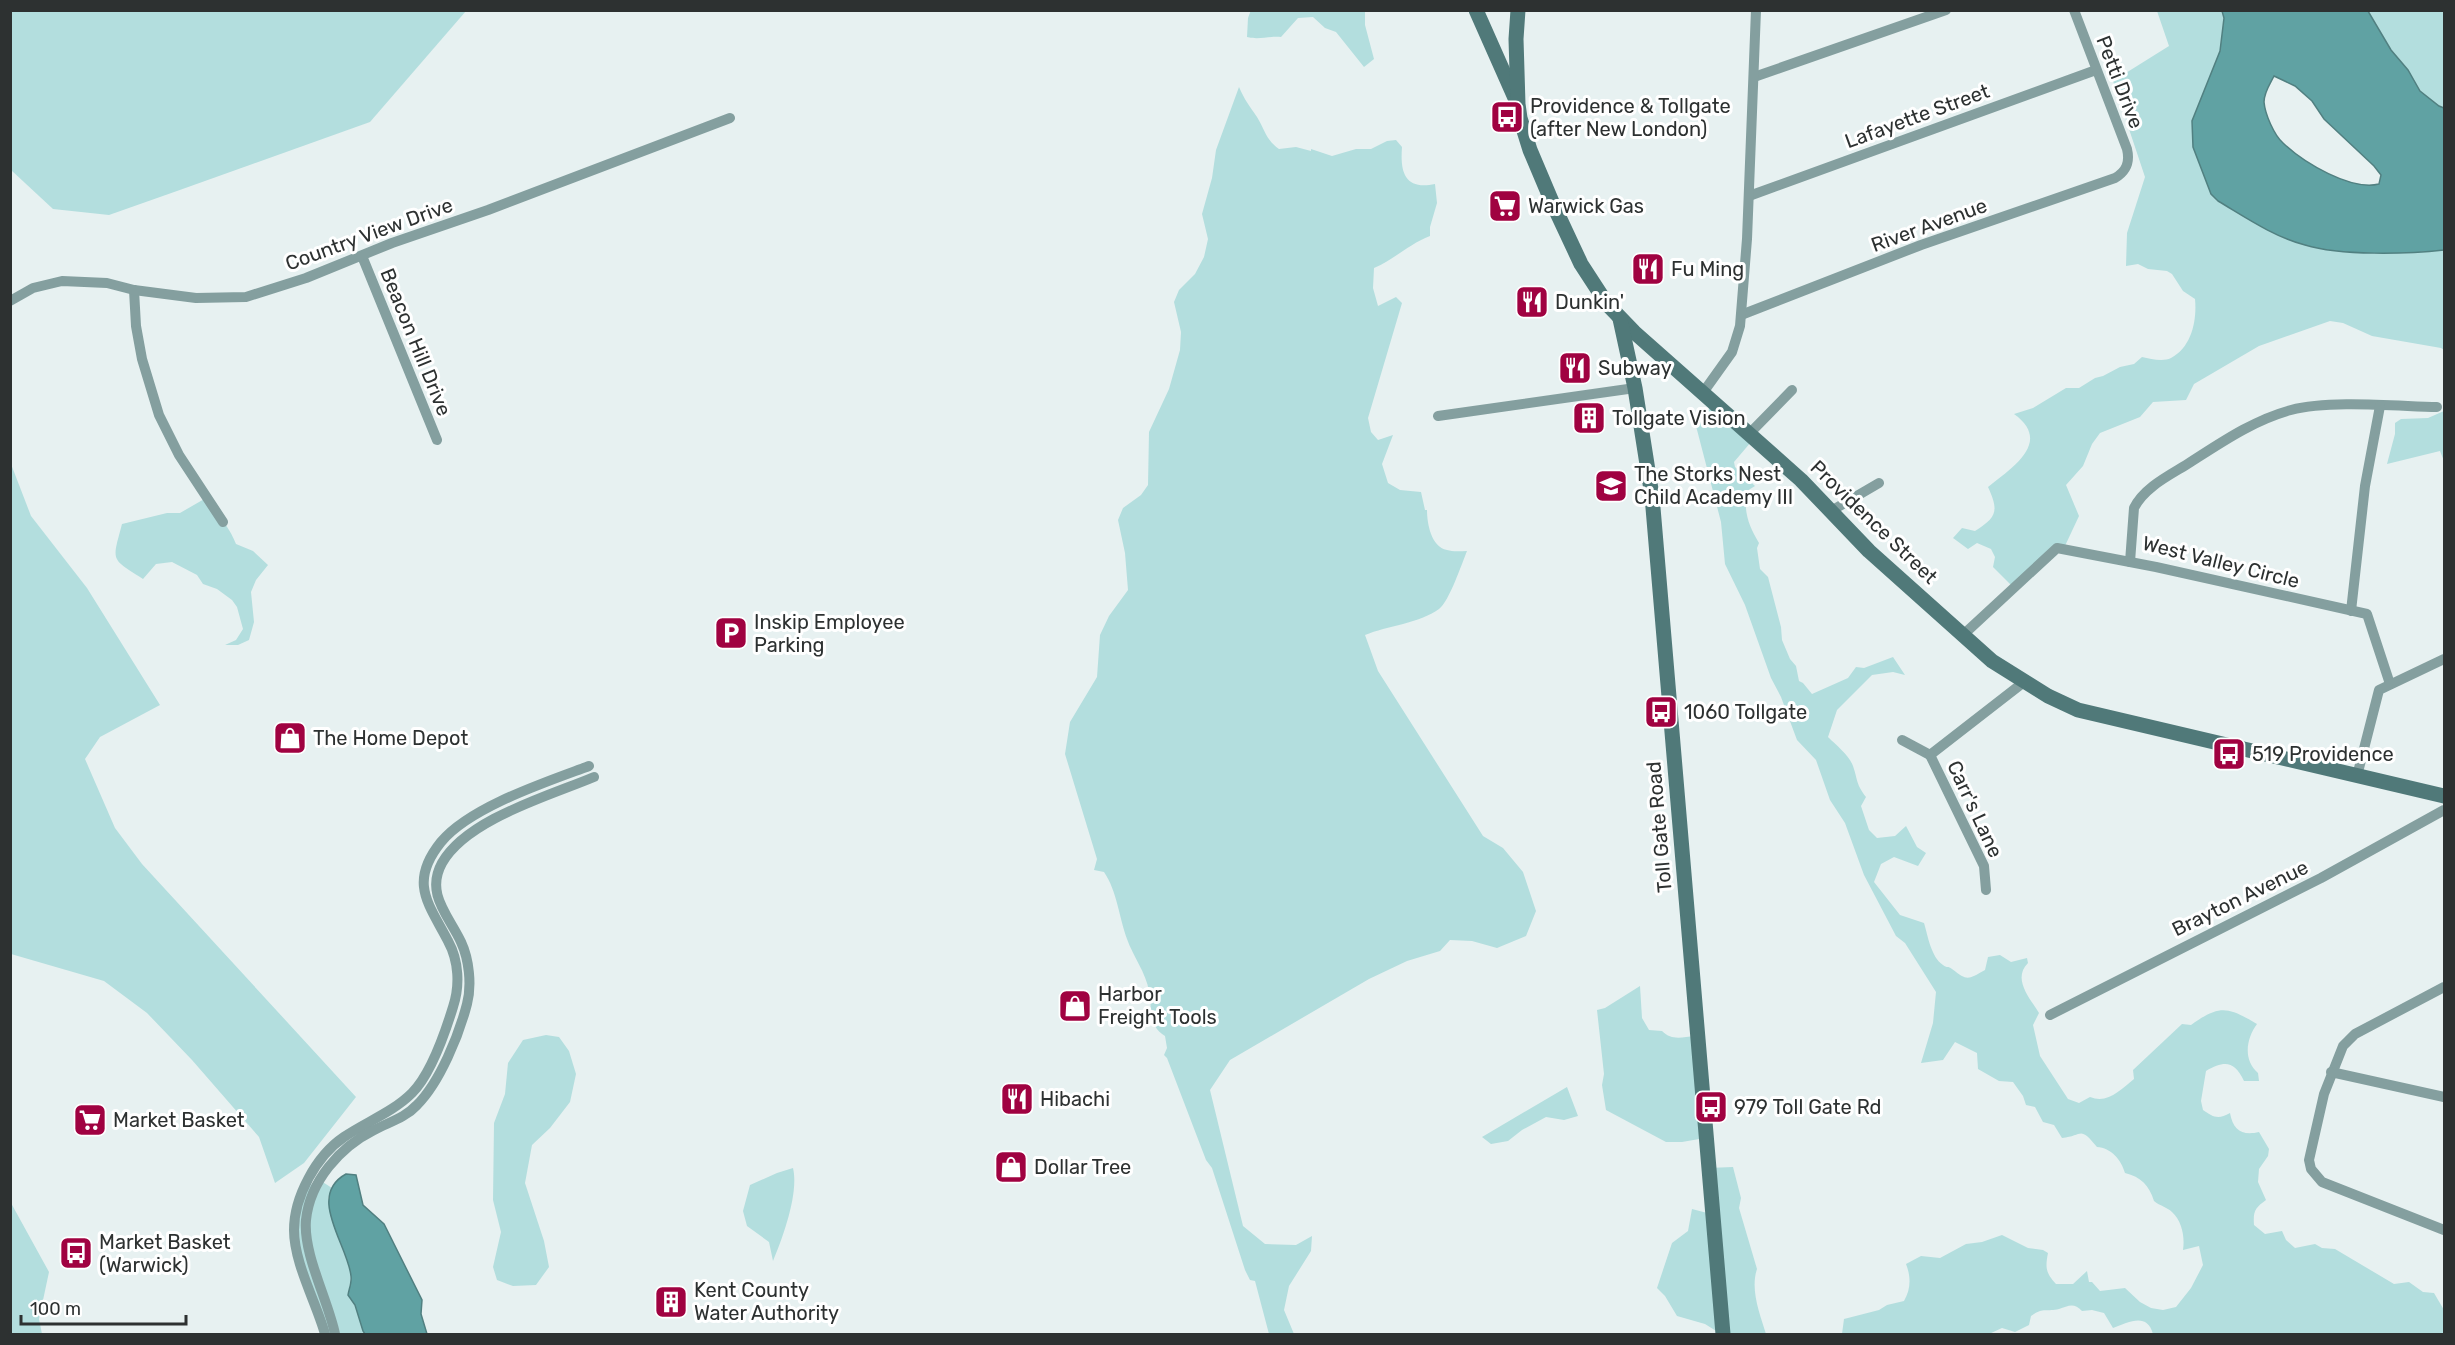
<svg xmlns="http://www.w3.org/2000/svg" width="2455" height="1345" viewBox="0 0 2455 1345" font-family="Rubik,sans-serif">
	<rect width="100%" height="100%" fill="#e7f1f1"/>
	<g fill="#b3dede">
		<polygon points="11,10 466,10 466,11 370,122 177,191 109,215 53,209 11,170"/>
		<path d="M1251 10 1365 11V25L1374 59 1364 67 1336 32 1325 28 1313 17 1298 18 1281 37C1269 36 1259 40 1247 37L1248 18Z"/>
		<path d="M2157 11H2222L2224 18 2220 51 2192 121 2211 194 2218 201C2246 217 2274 237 2305 245 2341 255 2407 254 2444 250V350L2441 348 2372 336 2343 323 2330 321 2259 346 2194 384 2186 400 2153 402 2140 417 2100 433 2092 444 2083 466 2066 485 2079 516 2064 548 2011 585 1993 567 1995 557 1991 549 1977 543 1968 549 1953 538 1962 528 1975 531C1997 517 1999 511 1988 487 2012 468 2053 442 2014 414L2033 408 2066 388H2079L2095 378 2103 376 2120 367 2134 364 2142 357C2151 359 2163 362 2171 358 2192 347 2197 320 2195 299L2183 291 2172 274 2167 271 2148 269 2138 264 2126 266 2127 233 2145 177 2113 81 2169 46Z"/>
		<polygon points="2368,11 2444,11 2444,108 2439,106 2420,91 2408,70 2391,50"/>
		<path d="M1239 87C1244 99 1250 107 1257 117 1265 130 1266 140 1279 149L1296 147 1311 151V149L1332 156 1356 149H1371L1387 141 1396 140 1402 147C1400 173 1405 190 1435 184L1437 203 1430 227V236C1409 244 1395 259 1374 268L1373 288 1378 306 1396 297 1402 303 1368 418 1371 432 1378 440 1393 435 1382 464 1388 483 1400 490 1421 492 1425 510H1427C1427 523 1431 547 1447 550 1453 552 1461 551 1467 551 1462 563 1449 602 1439 609 1420 623 1387 626 1365 635L1378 671 1483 836 1503 848 1523 872 1536 911 1526 936 1497 948 1472 941 1450 940 1440 951 1407 961 1369 979 1230 1060 1210 1090 1243 1226 1265 1244 1296 1245 1312 1236 1311 1251 1289 1286 1284 1310 1294 1334H1269L1255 1281 1250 1280 1245 1270 1212 1168 1206 1160 1167 1058 1164 1055 1167 1048 1165 1036C1146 1024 1153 1008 1149 991 1146 973 1133 956 1127 939 1119 917 1117 891 1104 872L1094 870 1097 859 1065 754 1070 722 1097 677 1100 635 1109 616 1128 590 1125 553 1118 520 1123 508 1141 495 1148 485 1149 432 1169 389 1180 350 1181 332 1174 302 1179 290 1195 274 1204 257 1208 239 1202 214 1212 178 1216 150Z"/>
		<path d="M1712 405 1751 442 1734 462 1735 467 1755 486 1747 491C1743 512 1749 526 1759 543L1757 548 1760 569 1768 577 1781 627 1782 640 1790 659 1796 666 1799 681 1803 683 1812 694 1848 678 1856 667 1864 668 1893 657 1905 675 1893 672 1872 675 1837 710 1828 737C1837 746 1849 755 1853 766 1858 781 1856 784 1866 797L1861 806 1869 830 1877 838 1895 836 1906 826 1917 847 1926 853 1918 866 1894 857 1881 864 1874 882 1900 915 1924 923C1928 936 1931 957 1943 965 1949 969 1946 965 1952 969 1968 981 1967 980 1985 970L1988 957 2000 955 2011 962 2027 958 2028 963C2012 979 2030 998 2039 1013L2033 1025 2040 1056 2068 1099 2079 1103 2090 1097C2108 1104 2120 1090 2134 1079L2133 1070 2182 1024 2191 1025C2220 1004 2228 1007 2257 1024 2246 1039 2243 1060 2258 1073L2259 1081H2244C2234 1060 2224 1061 2206 1071L2201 1101 2203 1110C2213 1117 2218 1120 2230 1113 2233 1130 2242 1136 2259 1132L2269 1149 2268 1156 2259 1169 2258 1182 2266 1200C2255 1208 2253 1211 2254 1225L2265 1234 2282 1231 2286 1240 2295 1248 2315 1244 2322 1248 2335 1249 2394 1284 2409 1282 2423 1292 2434 1293 2444 1310V1334H2153C2147 1312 2129 1322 2113 1328L2104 1313 2092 1310 2082 1311C2074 1302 2068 1306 2059 1309 2047 1312 2043 1307 2031 1316L2029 1325 2015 1332 2002 1328 1989 1334H1842L1844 1319 1879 1310 1887 1305 1904 1301C1911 1289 1911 1277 1906 1264L1921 1256 1940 1258 1966 1244 1982 1242 2002 1235 2028 1248 2043 1250 2048 1253C2045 1268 2046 1273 2056 1284H2073L2087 1271 2089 1282H2092L2100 1291 2125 1288 2140 1302 2151 1308 2163 1310 2176 1307 2191 1288 2203 1265 2199 1246 2183 1250C2185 1237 2182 1221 2172 1212 2167 1207 2160 1206 2154 1201 2149 1185 2141 1177 2125 1173 2121 1159 2111 1148 2097 1147 2079 1125 2083 1136 2062 1138L2054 1125 2043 1122 2035 1107 2026 1105 2023 1096 2013 1082 1999 1081 1978 1069 1977 1053 1955 1042 1943 1060 1921 1063 1933 1023 1936 992 1905 943 1896 936 1864 875 1845 823 1830 800 1816 760 1797 740 1781 697 1771 678 1745 605 1725 564 1721 522 1696 426Z"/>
		<polygon points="2444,411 2444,461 2440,451 2387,464 2395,434 2395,423 2401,419 2428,418"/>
		<polygon points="11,464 31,516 87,588 160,705 100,737 85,759 115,828 142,864 356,1097 304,1163 275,1183 259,1137 192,1060 147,1013 104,981 11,954"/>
		<path d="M206 498C217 514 229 526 236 544L253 551 268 565 256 580 251 592 254 622 249 640 238 645H225L236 640 243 629 237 607 232 600 217 589 203 584 197 575 172 562 156 564 143 579C110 558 112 562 122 524L167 513H180Z"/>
		<path d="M1640 986 1642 1018 1649 1030 1662 1031C1672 1041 1682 1037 1695 1036L1705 1138 1682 1142H1666L1606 1110 1602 1085 1604 1074 1597 1010 1605 1008Z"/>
		<polygon points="546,1035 559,1037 569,1051 576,1074 570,1102 550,1128 532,1145 525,1183 544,1241 549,1267 536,1285 513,1286 497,1280 493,1267 501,1232 493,1200 494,1123 505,1094 508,1063 523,1040"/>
		<polygon points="1567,1087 1578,1116 1564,1120 1546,1117 1522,1130 1508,1141 1491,1144 1482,1137"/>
		<path d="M1733 1167 1741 1198 1739 1208 1757 1269C1750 1290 1760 1314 1766 1334H1721L1705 1324 1677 1316 1665 1296 1657 1288 1672 1243 1688 1231 1692 1209 1711 1214 1708 1168Z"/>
		<path d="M793 1168C799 1193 783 1237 773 1261L769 1242 747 1226 743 1211 750 1185 777 1173Z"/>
		<path d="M318 1179 332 1188 328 1198 352 1271 348 1295 355 1305 365 1334H326C313 1295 274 1210 318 1179Z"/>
		<polygon points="11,1203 49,1272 39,1319 42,1334 11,1334"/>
	</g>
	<g fill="#60a2a3" stroke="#518081" stroke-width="1.5" fill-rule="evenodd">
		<path d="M2222 11H2368L2391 50 2408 70 2420 91 2439 106 2444 108V250C2407 254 2341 256 2305 245 2274 237 2245 217 2218 201L2211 194 2193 147 2192 121 2220 51 2224 18ZM2274 76 2295 86 2312 101 2324 119 2374 166 2381 175 2379 184C2351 191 2304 163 2283 143 2274 135 2265 114 2264 102 2264 92 2270 84 2274 76Z"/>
		<path d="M346 1174 356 1175 363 1205 384 1224 422 1300 421 1314 427 1334H365L363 1331 355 1305 348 1295C349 1289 352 1282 351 1276 348 1245 306 1196 346 1174Z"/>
	</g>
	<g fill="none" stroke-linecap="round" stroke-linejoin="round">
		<g stroke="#849f9f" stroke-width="10">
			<polyline points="1754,77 1946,10"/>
			<polyline points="1749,196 2096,70"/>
			<polyline points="362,256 437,440"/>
			<polyline points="134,290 136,326 142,359 159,415 179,455 223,522"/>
			<polyline points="10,301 33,288 62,281 107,283 134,290 196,298 246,297 306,278 392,243 488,210 730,118"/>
			<path d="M1741 315 1921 245 2115 178C2127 171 2130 162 2127 149L2074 10"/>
			<polyline points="1702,394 1732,352 1740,326 1747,239 1756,10"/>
			<polyline points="1438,416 1635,388"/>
			<polyline points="1749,434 1792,390"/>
			<polyline points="1831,511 1879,483"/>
			<path d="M2130 562 2134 508C2144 488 2168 476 2186 465 2219 444 2253 420 2291 410 2330 400 2395 406 2437 407"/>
			<polyline points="2351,611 2365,486 2380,406"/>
			<polyline points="1963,635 2057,548 2156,567 2367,614 2390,684"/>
			<polyline points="1902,740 1930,755"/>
			<polyline points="1930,755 1984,866 1986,890"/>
			<polyline points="1930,755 2024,682"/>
			<polyline points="2357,776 2379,690 2444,659"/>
			<polyline points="2444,987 2355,1034 2343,1046 2324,1094 2309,1160 2311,1169 2322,1182 2444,1230"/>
			<polyline points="2050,1015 2321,878 2444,810"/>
			<polyline points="2331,1072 2444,1097"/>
			<path d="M325 1334C316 1302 294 1263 294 1230 294 1197 316 1156 344 1137 366 1122 393 1112 412 1093 431 1074 445 1033 453 1007 460 986 459 961 448 941 429 904 408 883 441 842 470 807 546 782 589 766"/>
			<path d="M335 1334C328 1300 303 1254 306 1220 310 1181 340 1147 374 1130 389 1122 405 1118 417 1105 440 1082 459 1035 467 1004 472 985 469 959 461 942 449 916 425 894 442 863 467 819 549 796 594 777"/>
		</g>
		<g stroke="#507979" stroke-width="15">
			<polyline points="1476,10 1515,98"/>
			<polyline points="1518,10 1516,39 1518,104 1520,118 1530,150 1552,202 1581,264 1607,304 1634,332 1801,480 1869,551 1992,661 2048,696 2078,710 2444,796"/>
			<polyline points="1620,319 1635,388 1652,496 1723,1334"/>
		</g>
	</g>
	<defs>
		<g id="bus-square" transform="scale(1.725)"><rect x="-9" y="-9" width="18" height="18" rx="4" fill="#a00241" stroke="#fff"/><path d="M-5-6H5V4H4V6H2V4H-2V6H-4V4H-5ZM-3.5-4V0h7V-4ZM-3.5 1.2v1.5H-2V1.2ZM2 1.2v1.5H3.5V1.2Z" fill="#fff"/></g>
		<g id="supermarket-square" transform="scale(1.725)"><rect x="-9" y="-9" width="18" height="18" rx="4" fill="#a00241" stroke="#fff"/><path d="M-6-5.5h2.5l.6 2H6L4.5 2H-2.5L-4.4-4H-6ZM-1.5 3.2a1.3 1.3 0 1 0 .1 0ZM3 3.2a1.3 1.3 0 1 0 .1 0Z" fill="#fff"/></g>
		<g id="restaurant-square" transform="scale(1.725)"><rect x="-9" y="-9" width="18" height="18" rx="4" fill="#a00241" stroke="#fff"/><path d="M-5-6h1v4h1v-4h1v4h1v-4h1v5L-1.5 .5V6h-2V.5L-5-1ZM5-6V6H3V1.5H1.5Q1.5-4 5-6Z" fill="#fff"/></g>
		<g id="building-square" transform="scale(1.725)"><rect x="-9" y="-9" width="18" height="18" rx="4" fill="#a00241" stroke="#fff"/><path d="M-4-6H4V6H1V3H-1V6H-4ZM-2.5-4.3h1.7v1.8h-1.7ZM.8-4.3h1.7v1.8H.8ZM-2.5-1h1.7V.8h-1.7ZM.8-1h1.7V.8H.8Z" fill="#fff"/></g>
		<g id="school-square" transform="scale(1.725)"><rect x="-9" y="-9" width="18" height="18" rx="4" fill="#a00241" stroke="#fff"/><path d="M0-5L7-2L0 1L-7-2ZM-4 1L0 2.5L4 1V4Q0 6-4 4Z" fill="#fff"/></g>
		<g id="parking-square" transform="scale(1.725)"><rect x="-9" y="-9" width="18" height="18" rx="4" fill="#a00241" stroke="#fff"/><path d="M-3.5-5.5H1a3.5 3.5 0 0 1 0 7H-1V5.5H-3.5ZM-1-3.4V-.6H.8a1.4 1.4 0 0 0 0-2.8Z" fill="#fff"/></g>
		<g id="shop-square" transform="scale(1.725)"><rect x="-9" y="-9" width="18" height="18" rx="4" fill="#a00241" stroke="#fff"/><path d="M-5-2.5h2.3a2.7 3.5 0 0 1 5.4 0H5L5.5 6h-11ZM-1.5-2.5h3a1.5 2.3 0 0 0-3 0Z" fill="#fff"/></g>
	</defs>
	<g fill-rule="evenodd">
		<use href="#bus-square" x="1507" y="117"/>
		<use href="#supermarket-square" x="1505" y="206"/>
		<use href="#restaurant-square" x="1648" y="269"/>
		<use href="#restaurant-square" x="1532" y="302"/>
		<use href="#restaurant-square" x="1575" y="368"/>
		<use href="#building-square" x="1589" y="418"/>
		<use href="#school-square" x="1611" y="486"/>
		<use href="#parking-square" x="731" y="633"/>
		<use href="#bus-square" x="1661" y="712"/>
		<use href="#shop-square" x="290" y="738"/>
		<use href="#bus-square" x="2229" y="754"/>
		<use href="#shop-square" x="1075" y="1006"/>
		<use href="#restaurant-square" x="1017" y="1099"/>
		<use href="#bus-square" x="1711" y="1107"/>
		<use href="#supermarket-square" x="90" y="1120"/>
		<use href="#shop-square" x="1011" y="1167"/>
		<use href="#bus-square" x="76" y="1253"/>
		<use href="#building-square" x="671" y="1302"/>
	</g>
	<g text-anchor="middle" stroke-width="6" stroke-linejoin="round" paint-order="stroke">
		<g font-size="20" fill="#2d3131" stroke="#fff">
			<text transform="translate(2120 82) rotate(69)" y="7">Petti Drive</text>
			<text transform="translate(1917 116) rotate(-20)" y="7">Lafayette Street</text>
			<text transform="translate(1929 225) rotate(-20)" y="7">River Avenue</text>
			<text transform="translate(369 234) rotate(-20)" y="7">Country View Drive</text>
			<text transform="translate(416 342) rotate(68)" y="7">Beacon Hill Drive</text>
			<text transform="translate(1874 522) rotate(44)" y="7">Providence Street</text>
			<text transform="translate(2221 562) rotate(14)" y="7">West Valley Circle</text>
			<text transform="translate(1975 809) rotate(65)" y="7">Carr's Lane</text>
			<text transform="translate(1659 827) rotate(-95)" y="7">Toll Gate Road</text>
			<text transform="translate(2240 898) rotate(-26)" y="7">Brayton Avenue</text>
		</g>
		<g font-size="20" fill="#2d3131" stroke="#fff" text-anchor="start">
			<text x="1530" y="113">Providence &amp; Tollgate<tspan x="1530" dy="23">(after New London)</tspan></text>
			<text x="1528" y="213">Warwick Gas</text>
			<text x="1671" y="276">Fu Ming</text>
			<text x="1555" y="309">Dunkin'</text>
			<text x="1598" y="375">Subway</text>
			<text x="1612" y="425">Tollgate Vision</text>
			<text x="1634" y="481">The Storks Nest<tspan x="1634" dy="23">Child Academy III</tspan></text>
			<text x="754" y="629">Inskip Employee<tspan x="754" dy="23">Parking</tspan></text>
			<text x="1684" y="719">1060 Tollgate</text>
			<text x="313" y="745">The Home Depot</text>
			<text x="2252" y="761">519 Providence</text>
			<text x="1098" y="1001">Harbor<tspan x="1098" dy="23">Freight Tools</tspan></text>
			<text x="1040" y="1106">Hibachi</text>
			<text x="1734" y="1114">979 Toll Gate Rd</text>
			<text x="113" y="1127">Market Basket</text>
			<text x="1034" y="1174">Dollar Tree</text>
			<text x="99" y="1249">Market Basket<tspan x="99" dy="23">(Warwick)</tspan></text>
			<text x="694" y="1297">Kent County<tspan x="694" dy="23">Water Authority</tspan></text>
		</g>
	</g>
	<rect width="2455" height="1345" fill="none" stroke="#2d3131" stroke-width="24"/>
	<path d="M21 1315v9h165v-9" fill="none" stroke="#2d3131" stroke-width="3"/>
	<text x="30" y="1315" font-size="18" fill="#2d3131" stroke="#ffffff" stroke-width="4.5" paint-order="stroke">100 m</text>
</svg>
